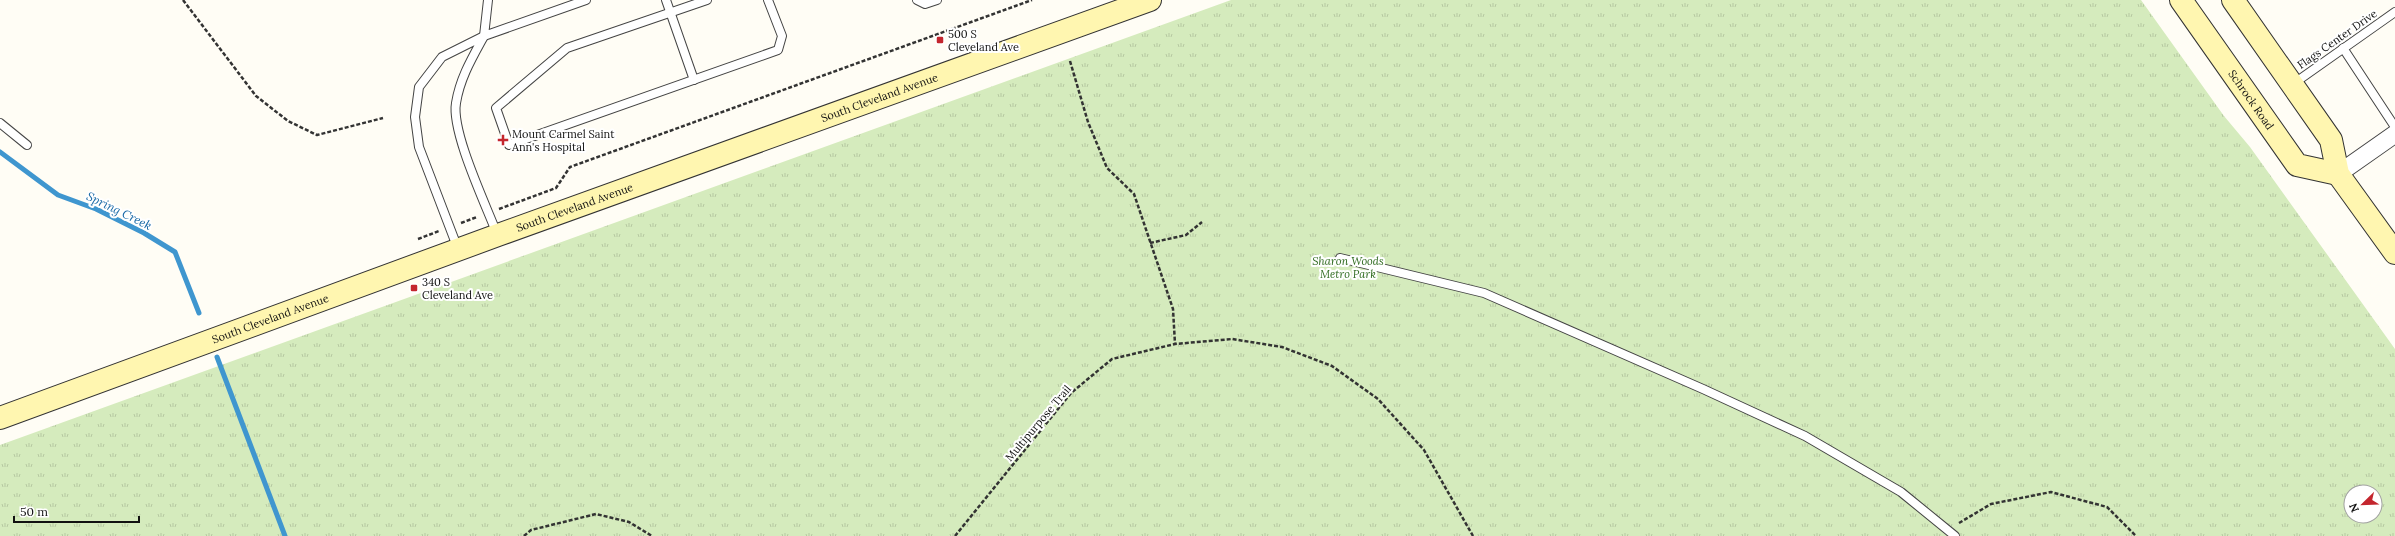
<svg xmlns="http://www.w3.org/2000/svg" width="2395" height="536" viewBox="0 0 2395 536" font-family="Lora,serif">
	<defs>
		<pattern id="grass-tufts" width="24" height="20" patternUnits="userSpaceOnUse"><rect width="24" height="20" fill="#d5ebbd"/><path d="M3 7l-1-3M5 7V3M7 7l1-3M15 17l-1-3M17 17v-4M19 17l1-3" fill="none" stroke="#b6c8a1"/></pattern>
	</defs>
	<rect width="100%" height="100%" fill="#fffdf5"/>
	<path fill="url(#grass-tufts)" fill-rule="evenodd" d="M1231 0H2141L2224 116 2250 147 2395 349V536H0V445ZM2351 492H2375V516H2351Z"/>
	<g fill="none" stroke-linecap="round" stroke-linejoin="round">
		<g stroke="#3f96cf" stroke-width="5">
			<polyline points="0,152 58,195 96,209 144,233 175,252 199,313"/>
			<polyline points="217,357 285,536"/>
		</g>
		<g stroke="#444" stroke-width="10">
			<g id="lane">
				<polyline points="488,0 484,36 586,0"/>
				<polyline points="666,0 694,80"/>
				<polyline points="707,0 567,48 496,108 509,145 778,50 782,36 768,0"/>
				<polyline points="917,0 925,4 937,0"/>
				<polyline points="2343,48 2395,127"/>
				<polyline points="2293,84 2395,12"/>
				<polyline points="0,123 27,145"/>
				<path d="M458 249 419 147 415 117 419 87 442 57 484 36C472 58 460 78 456 103 451 132 486 205 497 234"/>
				<polyline points="1340,258 1484,293 1703,389 1805,436 1901,492 1955,536"/>
			</g>
		</g>
		<g stroke="#444" stroke-width="19">
			<polyline id="street" points="2338,174 2395,134"/>
		</g>
		<g stroke="#333" stroke-width="24">
			<g id="secondary">
				<path id="s1" d="M2181 0 2297 165 2338 174"/>
				<polyline points="2233,0 2331,140 2338,174 2395,253"/>
				<path id="s2" d="M0 418 498 235 1150 0"/>
			</g>
		</g>
		<g stroke="#333" stroke-width="2.5" stroke-dasharray="4 2" stroke-linecap="butt">
			<polyline points="183,0 256,96 288,121 317,135 383,118"/>
			<polyline points="1070,61 1088,122 1107,168 1134,194 1173,309 1175,344"/>
			<polyline points="499,209 556,188 570,167 1032,0"/>
			<polyline points="461,223 477,217"/>
			<polyline points="418,239 439,231"/>
			<polyline points="1150,243 1186,235 1202,222"/>
			<polyline points="1959,523 1991,504 2051,492 2107,507 2136,536"/>
			<polyline points="524,536 531,530 596,514 629,522 652,536"/>
			<polyline points="955,536 1071,393 1112,359 1175,344 1232,339 1282,347 1332,366 1378,399 1424,450 1473,536"/>
		</g>
		<use href="#lane" stroke="#fff" stroke-width="8"/>
		<use href="#street" stroke="#fff" stroke-width="17"/>
		<use href="#secondary" stroke="#fff6b0" stroke-width="22"/>
	</g>
	<g fill="#c4262e" stroke="#fff" stroke-width="1.5">
		<rect x="936" y="36" width="8" height="8" rx="2"/>
		<path d="M501 134h4v4h4v4h-4v4h-4v-4h-4v-4h4z"/>
		<rect x="410" y="284" width="8" height="8" rx="2"/>
	</g>
	<g text-anchor="middle" stroke-width="4" stroke-linejoin="round" paint-order="stroke">
		<g font-size="11" fill="#111" stroke="#fff" text-anchor="start">
			<text x="948" y="38">500 S<tspan x="948" dy="13">Cleveland Ave</tspan></text>
			<text x="512" y="138">Mount Carmel Saint<tspan x="512" dy="13">Ann's Hospital</tspan></text>
			<text x="422" y="286">340 S<tspan x="422" dy="13">Cleveland Ave</tspan></text>
		</g>
		<g font-size="11" fill="#111" stroke="#fff">
			<text transform="translate(2337 39) rotate(-35)" y="4">Flags Center Drive</text>
			<text dy="4" stroke="none"><textPath href="#s2" startOffset="936">South Cleveland Avenue</textPath></text>
			<text dy="4" stroke="none"><textPath href="#s1" startOffset="122">Schrock Road</textPath></text>
			<text dy="4" stroke="none"><textPath href="#s2" startOffset="612">South Cleveland Avenue</textPath></text>
			<text dy="4" stroke="none"><textPath href="#s2" startOffset="288">South Cleveland Avenue</textPath></text>
			<text transform="translate(1038 423) rotate(-50)" y="4">Multipurpose Trail</text>
		</g>
		<g font-size="11" font-style="italic" fill="#2f6b1f" stroke="#fff">
			<text x="1348" y="265">Sharon Woods<tspan x="1348" dy="13">Metro Park</tspan></text>
		</g>
		<g font-size="12" font-style="italic" fill="#1768a6" stroke="#fff">
			<text transform="translate(119 211) rotate(26)" y="4">Spring Creek</text>
		</g>
	</g>
	<g transform="translate(2363 504) rotate(247)"><circle r="19" fill="#ffffff" stroke="#a0a0a0"/>
	<path d="M0-3L7 15L0 10L-7 15Z" fill="#c4262e"/>
	<text y="-6" font-size="11" font-weight="bold" text-anchor="middle" fill="#111111">N</text>
	</g>
	<path d="M14 516v6h125v-6" fill="none" stroke="#111111" stroke-width="2"/>
	<text x="20" y="516" font-size="12" fill="#111111" stroke="#ffffff" stroke-width="3" paint-order="stroke">50 m</text>
</svg>
